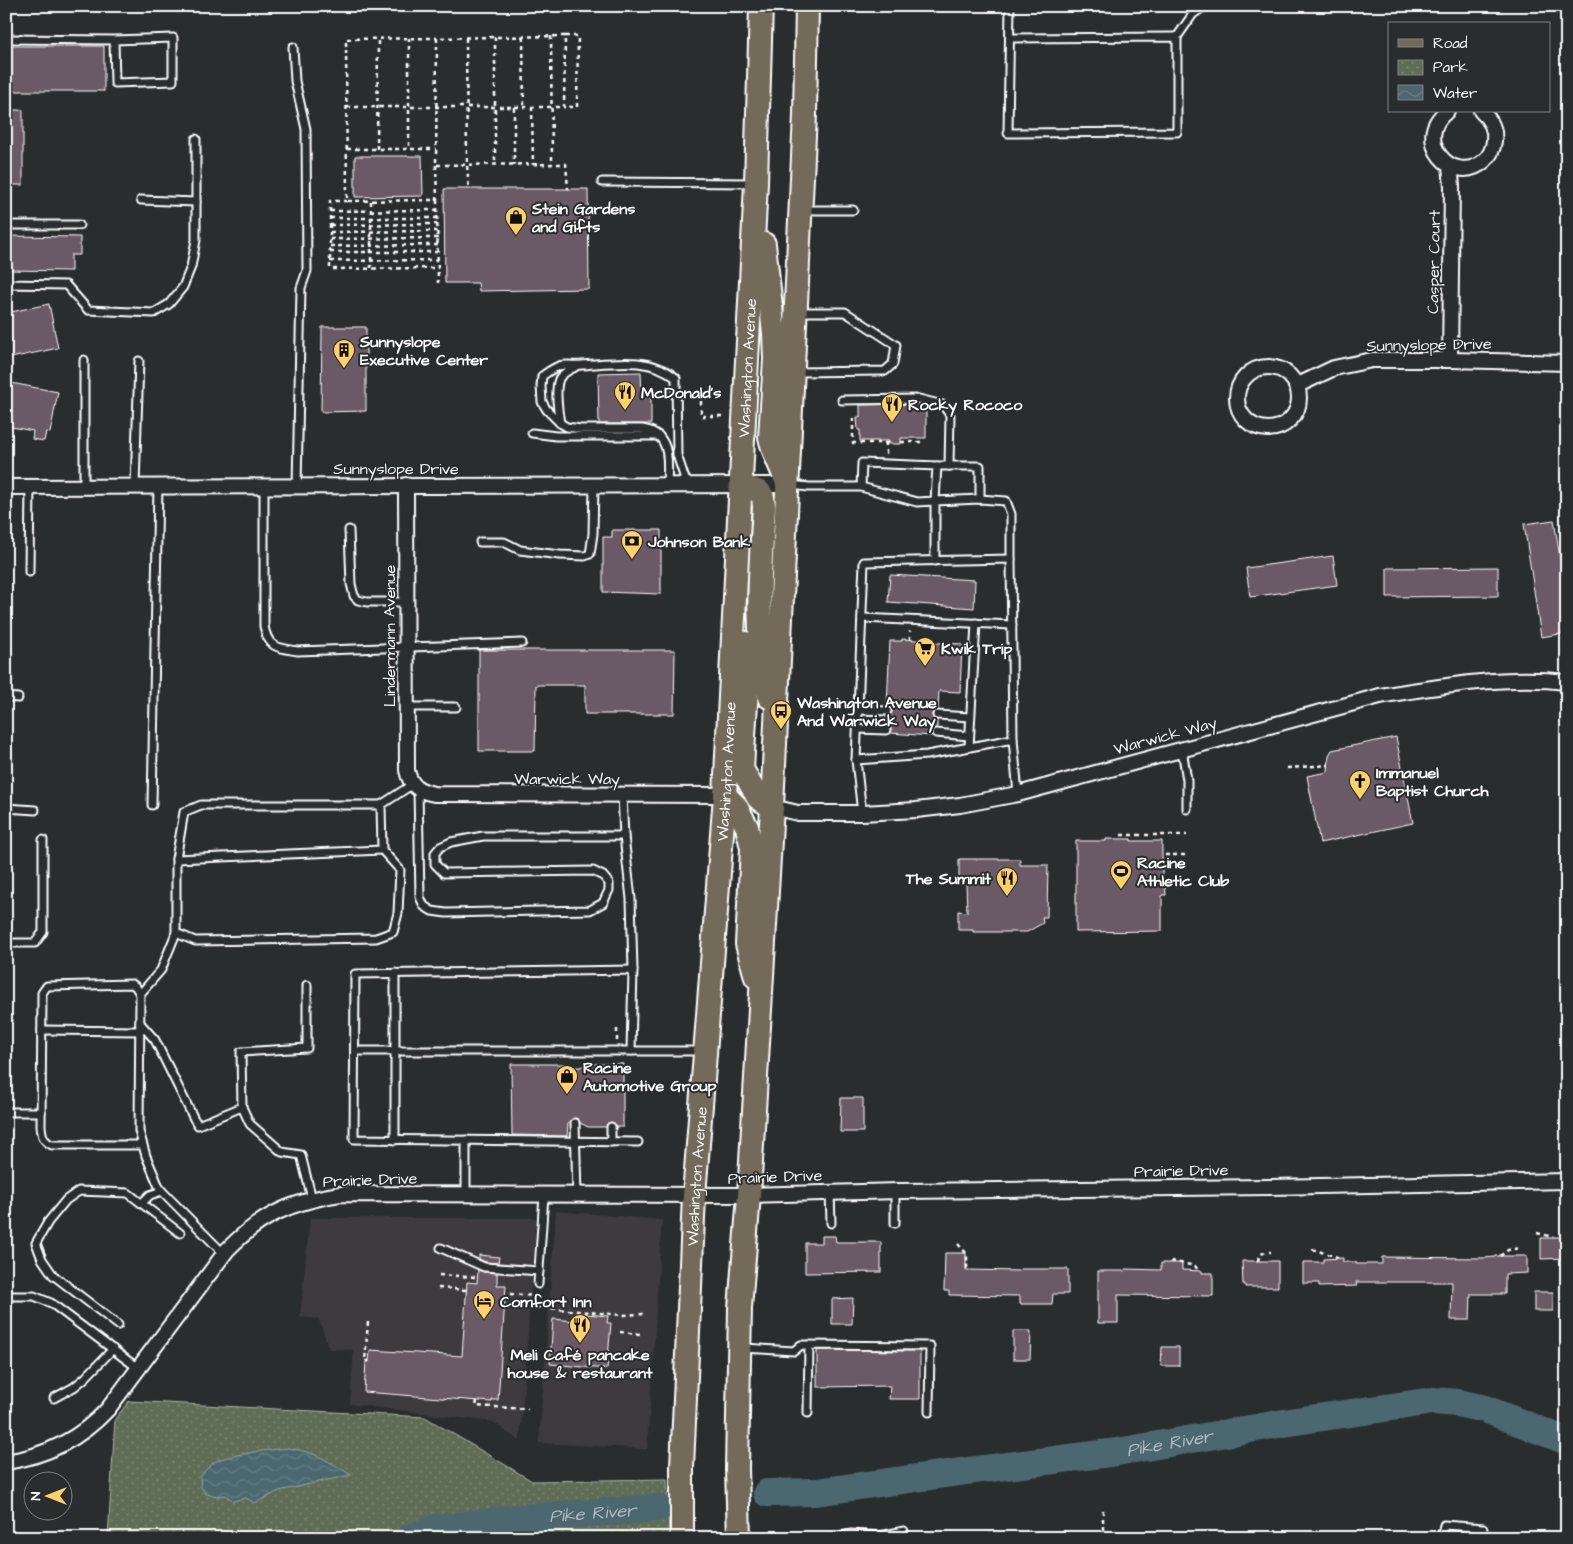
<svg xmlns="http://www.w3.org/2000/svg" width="1573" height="1544" viewBox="0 0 1573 1544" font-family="'Architects Daughter',sans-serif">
	<defs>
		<pattern id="park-dots" width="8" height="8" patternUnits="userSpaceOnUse" patternTransform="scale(1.25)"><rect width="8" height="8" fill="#5f6d56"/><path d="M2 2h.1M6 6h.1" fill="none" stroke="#77836f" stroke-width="1.8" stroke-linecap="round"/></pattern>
		<pattern id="water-waves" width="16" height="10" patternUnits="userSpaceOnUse" patternTransform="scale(1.25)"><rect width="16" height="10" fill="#4c6770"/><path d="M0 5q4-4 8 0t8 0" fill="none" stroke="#677e85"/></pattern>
	</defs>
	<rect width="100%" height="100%" fill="#2a2d2e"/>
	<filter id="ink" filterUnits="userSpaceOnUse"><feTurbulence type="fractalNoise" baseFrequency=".02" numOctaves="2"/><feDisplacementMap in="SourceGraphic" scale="10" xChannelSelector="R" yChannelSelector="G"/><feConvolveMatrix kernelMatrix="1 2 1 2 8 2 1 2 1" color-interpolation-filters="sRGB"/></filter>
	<g filter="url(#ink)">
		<g fill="#3e3a3e">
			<polygon points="556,1211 662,1220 647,1449 539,1443"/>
			<polygon points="310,1218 536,1218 520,1441 493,1422 350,1404 354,1350 329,1349 319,1319 300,1317"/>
		</g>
		<polygon fill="url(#park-dots)" stroke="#afb6aa" points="129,1401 425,1417 532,1481 667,1479 669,1538 108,1538 115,1419"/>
		<path fill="url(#water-waves)" stroke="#94a4a9" d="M288 1448C316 1452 328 1461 351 1475L279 1491 255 1503 246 1498 233 1501 226 1495 219 1496 206 1494 201 1487 200 1477C206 1470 212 1462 221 1459 240 1453 268 1450 288 1448Z"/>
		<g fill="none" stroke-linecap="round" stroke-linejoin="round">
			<g stroke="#4c6770" stroke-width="28">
				<path id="s1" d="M767 1493 816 1492 967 1471 1117 1452 1296 1421 1433 1401 1458 1403 1485 1409 1567 1441"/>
				<path id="s2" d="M409 1538 435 1529 522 1518 659 1508"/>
			</g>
		</g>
		<g fill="#6b5a65" stroke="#fff">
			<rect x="12" y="46" width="92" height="45"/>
			<rect x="6" y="110" width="17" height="75"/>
			<polygon points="355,156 422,156 423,196 355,197"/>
			<polygon points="444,189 588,189 589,289 479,291 478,283 445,283"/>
			<polygon points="6,236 80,237 80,255 71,255 71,271 6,270"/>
			<polygon points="49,304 58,348 6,359 6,313"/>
			<polygon points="322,327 366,327 366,411 321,412"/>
			<polygon points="641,372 642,397 651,397 651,424 599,424 598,373"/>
			<polygon points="6,382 58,392 50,433 46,432 44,441 32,439 33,431 6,426"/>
			<polygon points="911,404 911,408 926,408 926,438 901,438 901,444 889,444 889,441 860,441 860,430 858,430 857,417 860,417 860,405"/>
			<polygon points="1554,520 1567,602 1567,633 1541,637 1524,524"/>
			<polygon points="612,530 661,530 661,594 603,592 603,537 612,537"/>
			<polygon points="1333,556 1337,585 1250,597 1246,568"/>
			<polygon points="1498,567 1498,596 1387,597 1387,568"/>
			<polygon points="890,575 975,580 974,608 888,602"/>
			<polygon points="902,639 917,640 917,642 962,644 960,692 939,691 938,710 934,711 932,714 933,718 937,720 937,728 931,730 931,736 890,733 891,728 886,725 886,716 890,715 892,712 891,708 887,706 890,641 902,641"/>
			<polygon points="479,650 675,650 674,714 585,714 585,685 536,685 535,751 479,751"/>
			<polygon points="1396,737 1413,823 1320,843 1307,776 1328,772 1329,755 1332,750"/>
			<polygon points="1106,839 1131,839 1131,841 1162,841 1162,882 1165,882 1166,895 1162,895 1162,931 1076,932 1076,841 1106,841"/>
			<polygon points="959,859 1020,859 1020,865 1048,865 1047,917 1042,917 1043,923 1027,932 973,932 973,930 958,930 958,911 967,912 966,882 959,882"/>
			<polygon points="511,1064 564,1064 566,1068 580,1067 587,1064 623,1064 623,1127 616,1127 614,1123 611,1122 607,1124 606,1127 588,1127 580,1123 578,1119 574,1118 568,1124 567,1136 512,1135"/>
			<polygon points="841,1098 863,1098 863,1132 840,1132"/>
			<polygon points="822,1236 835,1236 836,1242 881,1242 881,1272 805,1273 805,1243 822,1243"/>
			<polygon points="1554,1237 1567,1237 1567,1258 1541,1259 1541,1238 1554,1238"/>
			<polygon points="945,1253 966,1253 966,1270 1020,1271 1020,1269 1068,1269 1068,1294 1053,1294 1052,1304 1020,1304 1020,1296 949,1295 949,1291 944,1291"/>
			<polygon points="479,1255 499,1257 498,1263 485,1262 479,1259"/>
			<polygon points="1495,1256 1527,1256 1527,1273 1505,1274 1505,1294 1471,1294 1470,1320 1451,1320 1452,1282 1356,1282 1357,1286 1319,1287 1319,1283 1303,1283 1303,1262 1323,1262 1323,1259 1343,1258 1343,1262 1356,1262 1356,1264 1382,1264 1382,1257 1483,1258 1495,1257"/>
			<polygon points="1242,1261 1278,1261 1278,1287 1245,1287 1245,1284 1243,1284"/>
			<polygon points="1161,1263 1182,1263 1182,1270 1202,1271 1202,1273 1213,1273 1213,1296 1118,1295 1118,1323 1098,1323 1098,1271 1125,1271 1125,1269 1161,1270"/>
			<polygon points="478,1270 484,1272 497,1273 497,1285 506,1285 498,1400 492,1400 492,1402 364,1392 366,1362 369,1362 370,1350 462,1356 467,1282 477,1283"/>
			<rect x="1534" y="1292" width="19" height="19"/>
			<polygon points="853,1298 852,1324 832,1324 832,1299"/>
			<polygon points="576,1313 608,1316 607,1323 611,1323 607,1369 550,1364 553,1319 575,1321"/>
			<polygon points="1013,1331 1031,1331 1030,1359 1013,1359"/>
			<polygon points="1162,1347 1179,1347 1179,1366 1161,1366"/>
			<polygon points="817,1350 920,1351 920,1399 889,1399 890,1386 817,1387"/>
		</g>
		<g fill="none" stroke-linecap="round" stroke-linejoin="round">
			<g stroke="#fff" stroke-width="11">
				<g id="service">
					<polyline points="600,6 637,6"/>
					<polyline points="1177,37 1193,14 1205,6"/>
					<path d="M1010 38 1177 37V132L1008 133C1009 91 1009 48 1010 6"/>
					<polyline points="6,39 114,40 173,38 173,81 115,83 114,40"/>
					<polyline points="293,47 295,81 306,129 307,271 301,288 297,486"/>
					<polyline points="602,182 753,183"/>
					<polyline points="141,200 196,202"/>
					<polyline points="803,210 853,210"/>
					<polyline points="6,225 79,225"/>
					<polyline points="6,284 66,285 88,310 154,313 169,304 183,287 191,267 196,240 196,139"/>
					<polyline points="795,372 885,371 893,364 896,345 845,312 799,312"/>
					<polyline points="842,400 919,399 943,405 950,415 949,466"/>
					<path d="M560 423C558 412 555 389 559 379 562 373 570 370 575 367"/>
					<polyline points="532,433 556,436 659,436"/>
					<polyline points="937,466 980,466 980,499"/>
					<path d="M667 485C668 462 672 433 642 429H581L567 427 560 423 547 410 542 402 541 386 542 376C548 372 553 368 559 366 566 364 575 366 582 365 613 363 651 356 676 378L677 455 687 485"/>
					<polyline points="790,485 809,487 861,487 917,502 935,501 937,466 862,463 861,487"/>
					<path d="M264 486V626C268 649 279 648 298 651L522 643"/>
					<polyline points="84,487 84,360"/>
					<polyline points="135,487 139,361"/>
					<polyline points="349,530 351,584 354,596 358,600 367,602 406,602"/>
					<polyline points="480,542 504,542 520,550 560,555 585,556 590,554 593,534 594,485"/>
					<polyline points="935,561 935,501 980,499 1006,501 1011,514 1011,559"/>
					<polyline points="29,572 30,487"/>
					<polyline points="862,618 1012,625"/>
					<polyline points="6,697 18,698"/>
					<polyline points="407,707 456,707"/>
					<polyline points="858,710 887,711"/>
					<polyline points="937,715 970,717"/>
					<polyline points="858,729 886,730"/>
					<polyline points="936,733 969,736"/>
					<polyline points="969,747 976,623"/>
					<polyline points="1182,749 1187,780 1187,809"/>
					<polyline points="856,760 864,562 1011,559 1013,739"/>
					<polyline points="418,789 420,897 424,906 432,911 446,913 590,910 603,903 609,890 609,883 603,876 593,871 444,873 435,864 435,853 440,847 451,842 483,836 624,836"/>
					<polyline points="622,795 624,836 631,899 633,970"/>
					<polyline points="152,805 158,486"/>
					<polyline points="6,808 35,810"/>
					<polyline points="862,813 856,760 927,755 1013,739 1018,794"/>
					<polyline points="176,859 382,850"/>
					<polyline points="176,933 195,941 376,938 393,932 398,913 400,870 382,850 381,805"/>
					<polyline points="6,943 35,943 43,932 43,840"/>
					<polyline points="395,973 395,1140"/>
					<polyline points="307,985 307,1048 241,1052 242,1107 250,1124 282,1152 301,1155 312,1199"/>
					<polyline points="140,994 161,970 176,933 176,859 184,812 201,805 381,805 413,784"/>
					<polyline points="140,1023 155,1040 194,1119 198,1125 242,1107"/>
					<polyline points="42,1030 140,1031"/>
					<polyline points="355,1051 702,1051"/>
					<polyline points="631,1051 633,970 355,974 354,1139 638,1142"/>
					<polyline points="6,1112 41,1112"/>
					<polyline points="575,1123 577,1195"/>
					<polyline points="611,1127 611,1142"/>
					<polyline points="466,1140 466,1195"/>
					<path d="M142 1145H52C43 1141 42 1136 41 1126L42 993 47 986 132 984 136 987 140 994 139 1131 146 1156 160 1189 224 1254"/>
					<polyline points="895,1191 895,1223"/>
					<polyline points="830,1192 831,1223"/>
					<polyline points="142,1203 150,1195 162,1191"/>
					<polyline points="441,1248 484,1267 539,1271"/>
					<polyline points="538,1284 544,1195"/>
					<polyline points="6,1296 34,1296 51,1303 139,1369"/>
					<polyline points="118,1325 53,1275 42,1259 36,1243 48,1222 66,1200 79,1191 128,1193 180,1233"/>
					<polyline points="742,1348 794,1351 801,1345 930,1346 929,1412"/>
					<polyline points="54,1398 74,1387 85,1378 113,1349"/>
					<polyline points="808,1413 809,1345"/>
					<polyline points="831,1538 851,1534 880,1536 904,1531"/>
					<polyline points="1441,1538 1444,1525 1483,1528 1482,1538"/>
				</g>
			</g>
			<g stroke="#fff" stroke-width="18">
				<g id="minor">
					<path d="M1447 111C1411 139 1453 188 1484 161 1490 156 1493 149 1494 141 1496 129 1490 119 1481 111"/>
					<polyline points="1450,166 1452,186 1450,360"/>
					<circle cx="1268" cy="398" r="31"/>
					<polyline points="1296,386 1334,368 1372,360 1450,360 1567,363"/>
					<path d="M406 485 407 770C410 786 419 791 434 794L725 795"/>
					<polyline points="6,487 787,485"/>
					<path d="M772 807 798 813H862L916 810 960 805 1018 794 1380 696C1441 686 1505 675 1567 682"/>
					<path d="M6 1462C47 1456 80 1439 108 1409L227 1250C262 1214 292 1202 340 1194L749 1195 900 1191 1270 1187 1567 1181"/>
				</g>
			</g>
			<g stroke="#fff" stroke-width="26">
				<g id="primary">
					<path d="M764 244 774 334 775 359 770 437C773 452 780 464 785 478"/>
					<path d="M741 485 760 492 763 497 764 507C760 572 754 633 769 697"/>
					<polyline points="746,643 748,671 742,769 758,798 772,807"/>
					<polyline points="725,795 736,806 747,827 752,848 747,944 756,977"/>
					<path id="s3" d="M682 1538V1467L694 1196 725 795 756 183 761 6"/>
					<polyline points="739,1538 737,1469 740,1308 749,1195 772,807 805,115 807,6"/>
				</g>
			</g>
			<g stroke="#fff" stroke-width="2.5" stroke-dasharray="4 4" stroke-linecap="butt">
				<polyline points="551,36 552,164"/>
				<polyline points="565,36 578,36 577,107 564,107 565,36 437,38 436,165 566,164 568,189"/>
				<polyline points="495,37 495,165"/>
				<polyline points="523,37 524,107"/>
				<polyline points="409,38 409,149"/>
				<polyline points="466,38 467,165 469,189"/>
				<polyline points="347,107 564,107"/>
				<polyline points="514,107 514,165"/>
				<polyline points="532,107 533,165"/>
				<polyline points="347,149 436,149"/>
				<polyline points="377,149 378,39"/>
				<polyline points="436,165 437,200 347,201 346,39 437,38"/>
				<polyline points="437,200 438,283"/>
				<polyline points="347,201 330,201 330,269 438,268"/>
				<polyline points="371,201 371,268"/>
				<polyline points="330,211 437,210"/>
				<polyline points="330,218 437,218"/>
				<polyline points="330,225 437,224"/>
				<polyline points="330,232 437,231"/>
				<polyline points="330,239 438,238"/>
				<polyline points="330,246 438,245"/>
				<polyline points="330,252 437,252"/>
				<polyline points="330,261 438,260"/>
				<polyline points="701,401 701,416 726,416"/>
				<polyline points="853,418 853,443 889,443"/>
				<polyline points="901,442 925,442"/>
				<polyline points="886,454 886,443"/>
				<polyline points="910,640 910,631"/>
				<polyline points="1287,768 1329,765"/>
				<polyline points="1121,835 1187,835"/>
				<polyline points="1165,855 1187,855"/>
				<polyline points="1166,885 1187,885"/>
				<polyline points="617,1029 617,1042"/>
				<polyline points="1537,1233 1553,1237"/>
				<polyline points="958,1244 967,1254 967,1268 970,1270"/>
				<polyline points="1312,1249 1337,1257 1337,1258"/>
				<polyline points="1500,1256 1508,1250 1519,1248"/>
				<polyline points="1171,1261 1195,1266 1199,1271"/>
				<path d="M1258 1261C1259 1253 1264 1252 1271 1252"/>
				<polyline points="439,1275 477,1277"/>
				<polyline points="438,1288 467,1290"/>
				<polyline points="510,1294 536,1296"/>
				<polyline points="536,1307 621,1315 643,1314"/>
				<polyline points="368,1322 365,1361 369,1361"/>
				<polyline points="620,1332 641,1334"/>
				<polyline points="477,1401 476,1406 528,1409"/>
				<polyline points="990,1533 990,1538"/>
				<polyline points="1103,1538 1103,1509"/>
			</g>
			<use href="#service" stroke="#2a2d2e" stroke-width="7"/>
			<use href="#minor" stroke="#2a2d2e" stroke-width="14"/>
			<use href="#primary" stroke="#736b5a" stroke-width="22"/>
		</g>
	</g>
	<defs>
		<g id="shop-pin" transform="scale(1.125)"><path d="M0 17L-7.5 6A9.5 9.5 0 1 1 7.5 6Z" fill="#ffd166" stroke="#2a2d2e"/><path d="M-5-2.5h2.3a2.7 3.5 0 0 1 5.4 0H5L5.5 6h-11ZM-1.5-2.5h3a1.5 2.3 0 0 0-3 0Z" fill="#111"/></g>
		<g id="building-pin" transform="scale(1.125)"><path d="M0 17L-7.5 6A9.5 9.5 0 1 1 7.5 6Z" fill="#ffd166" stroke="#2a2d2e"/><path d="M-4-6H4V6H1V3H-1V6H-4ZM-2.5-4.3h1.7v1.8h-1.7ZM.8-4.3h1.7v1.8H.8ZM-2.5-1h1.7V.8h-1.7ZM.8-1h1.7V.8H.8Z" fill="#111"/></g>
		<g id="restaurant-pin" transform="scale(1.125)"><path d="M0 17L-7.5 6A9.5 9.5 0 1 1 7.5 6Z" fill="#ffd166" stroke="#2a2d2e"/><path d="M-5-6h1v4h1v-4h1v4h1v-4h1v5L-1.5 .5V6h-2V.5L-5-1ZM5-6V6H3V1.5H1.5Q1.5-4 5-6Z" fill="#111"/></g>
		<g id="bank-pin" transform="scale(1.125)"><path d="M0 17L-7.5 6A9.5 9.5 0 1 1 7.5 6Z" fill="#ffd166" stroke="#2a2d2e"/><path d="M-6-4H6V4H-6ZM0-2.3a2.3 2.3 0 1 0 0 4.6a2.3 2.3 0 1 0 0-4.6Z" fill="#111"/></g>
		<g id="supermarket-pin" transform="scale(1.125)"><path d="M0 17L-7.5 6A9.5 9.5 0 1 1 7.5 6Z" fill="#ffd166" stroke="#2a2d2e"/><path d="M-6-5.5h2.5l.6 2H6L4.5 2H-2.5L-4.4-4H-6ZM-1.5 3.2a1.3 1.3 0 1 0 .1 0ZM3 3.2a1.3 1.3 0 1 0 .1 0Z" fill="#111"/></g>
		<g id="bus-pin" transform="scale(1.125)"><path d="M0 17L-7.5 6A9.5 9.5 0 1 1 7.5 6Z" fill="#ffd166" stroke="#2a2d2e"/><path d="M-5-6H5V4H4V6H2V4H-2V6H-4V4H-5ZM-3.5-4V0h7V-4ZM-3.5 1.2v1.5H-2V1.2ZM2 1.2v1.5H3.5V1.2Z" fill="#111"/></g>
		<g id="church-pin" transform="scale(1.125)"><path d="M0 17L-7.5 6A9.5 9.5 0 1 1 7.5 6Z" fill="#ffd166" stroke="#2a2d2e"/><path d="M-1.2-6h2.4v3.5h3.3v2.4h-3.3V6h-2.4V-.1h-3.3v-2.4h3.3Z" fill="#111"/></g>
		<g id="stadium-pin" transform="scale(1.125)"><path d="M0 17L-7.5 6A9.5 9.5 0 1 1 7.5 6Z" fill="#ffd166" stroke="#2a2d2e"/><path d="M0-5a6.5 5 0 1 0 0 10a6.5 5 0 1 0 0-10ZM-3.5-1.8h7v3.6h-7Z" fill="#111"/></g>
		<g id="hotel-pin" transform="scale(1.125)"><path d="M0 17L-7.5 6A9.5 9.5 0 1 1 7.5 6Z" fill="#ffd166" stroke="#2a2d2e"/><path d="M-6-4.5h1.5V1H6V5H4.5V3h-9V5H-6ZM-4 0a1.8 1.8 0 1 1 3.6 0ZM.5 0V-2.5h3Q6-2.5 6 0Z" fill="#111"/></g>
	</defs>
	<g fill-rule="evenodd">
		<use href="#shop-pin" x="516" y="217"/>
		<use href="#building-pin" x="344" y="350"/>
		<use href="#restaurant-pin" x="625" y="392"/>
		<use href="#restaurant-pin" x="892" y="404"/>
		<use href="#bank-pin" x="632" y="541"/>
		<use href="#supermarket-pin" x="925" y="648"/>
		<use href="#bus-pin" x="781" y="711"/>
		<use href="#church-pin" x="1360" y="781"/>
		<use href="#stadium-pin" x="1121" y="871"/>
		<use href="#restaurant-pin" x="1007" y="878"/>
		<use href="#shop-pin" x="567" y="1076"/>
		<use href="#hotel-pin" x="484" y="1301"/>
		<use href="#restaurant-pin" x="580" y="1325"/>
	</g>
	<g text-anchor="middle" stroke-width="4" stroke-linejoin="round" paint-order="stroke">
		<g font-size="16" font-weight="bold" fill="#fff" stroke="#2a2d2e" text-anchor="start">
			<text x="532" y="214">Stein Gardens<tspan x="532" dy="18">and Gifts</tspan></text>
			<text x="360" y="347">Sunnyslope<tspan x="360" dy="18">Executive Center</tspan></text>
			<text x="641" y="398">McDonald's</text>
			<text x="908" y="410">Rocky Rococo</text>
			<text x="648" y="547">Johnson Bank</text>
			<text x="941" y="654">Kwik Trip</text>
			<text x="797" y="708">Washington Avenue<tspan x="797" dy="18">And Warwick Way</tspan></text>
			<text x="1376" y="778">Immanuel<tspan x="1376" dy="18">Baptist Church</tspan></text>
			<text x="1137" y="868">Racine<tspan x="1137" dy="18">Athletic Club</tspan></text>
			<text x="991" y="884" text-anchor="end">The Summit</text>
			<text x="583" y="1073">Racine<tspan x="583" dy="18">Automotive Group</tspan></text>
			<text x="500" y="1307">Comfort Inn</text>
			<text x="580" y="1360" text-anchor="middle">Meli Café pancake<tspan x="580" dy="18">house &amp; restaurant</tspan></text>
		</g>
		<g font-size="16" fill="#fff" stroke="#2a2d2e">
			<text transform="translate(1433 262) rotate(-89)" y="6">Casper Court</text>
			<text transform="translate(1429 344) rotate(-1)" y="6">Sunnyslope Drive</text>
			<text dy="6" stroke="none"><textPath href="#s3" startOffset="1172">Washington Avenue</textPath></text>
			<text x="396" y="474">Sunnyslope Drive</text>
			<text transform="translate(389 636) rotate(-90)" y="6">Lindermann Avenue</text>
			<text transform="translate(1165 735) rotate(-15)" y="6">Warwick Way</text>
			<text dy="6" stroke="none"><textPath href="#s3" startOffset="768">Washington Avenue</textPath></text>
			<text x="567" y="784">Warwick Way</text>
			<text transform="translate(1181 1170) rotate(-1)" y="6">Prairie Drive</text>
			<text dy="6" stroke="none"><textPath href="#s3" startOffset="362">Washington Avenue</textPath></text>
			<text transform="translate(775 1176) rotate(-2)" y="6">Prairie Drive</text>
			<text transform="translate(370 1179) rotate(-2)" y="6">Prairie Drive</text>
		</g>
		<g font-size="18" font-style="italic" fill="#aebbbf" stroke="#2a2d2e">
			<text dy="6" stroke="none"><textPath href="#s1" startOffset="406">Pike River</textPath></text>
			<text dy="6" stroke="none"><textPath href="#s2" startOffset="186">Pike River</textPath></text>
		</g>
	</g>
	<rect width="1573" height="1544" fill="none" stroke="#2a2d2e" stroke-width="25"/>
	<rect x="12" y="12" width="1548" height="1519" fill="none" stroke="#fff" stroke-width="2" filter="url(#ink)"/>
	<rect x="1388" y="22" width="162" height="90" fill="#2a2d2e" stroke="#7f8182"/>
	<rect x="1398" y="39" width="25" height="8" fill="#736b5a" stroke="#7f8182"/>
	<text x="1433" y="48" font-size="15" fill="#ffffff">Road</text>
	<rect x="1398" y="60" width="25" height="15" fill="url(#park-dots)" stroke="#7f8182"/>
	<text x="1433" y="72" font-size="15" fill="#ffffff">Park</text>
	<rect x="1398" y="85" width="25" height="15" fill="url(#water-waves)" stroke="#7f8182"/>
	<text x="1433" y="98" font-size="15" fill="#ffffff">Water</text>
	<g transform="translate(48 1496) rotate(270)"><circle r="24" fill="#2a2d2e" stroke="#7f8182"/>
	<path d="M0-4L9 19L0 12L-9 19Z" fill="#ffd166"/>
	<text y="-8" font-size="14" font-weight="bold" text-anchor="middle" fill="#ffffff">N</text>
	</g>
</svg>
